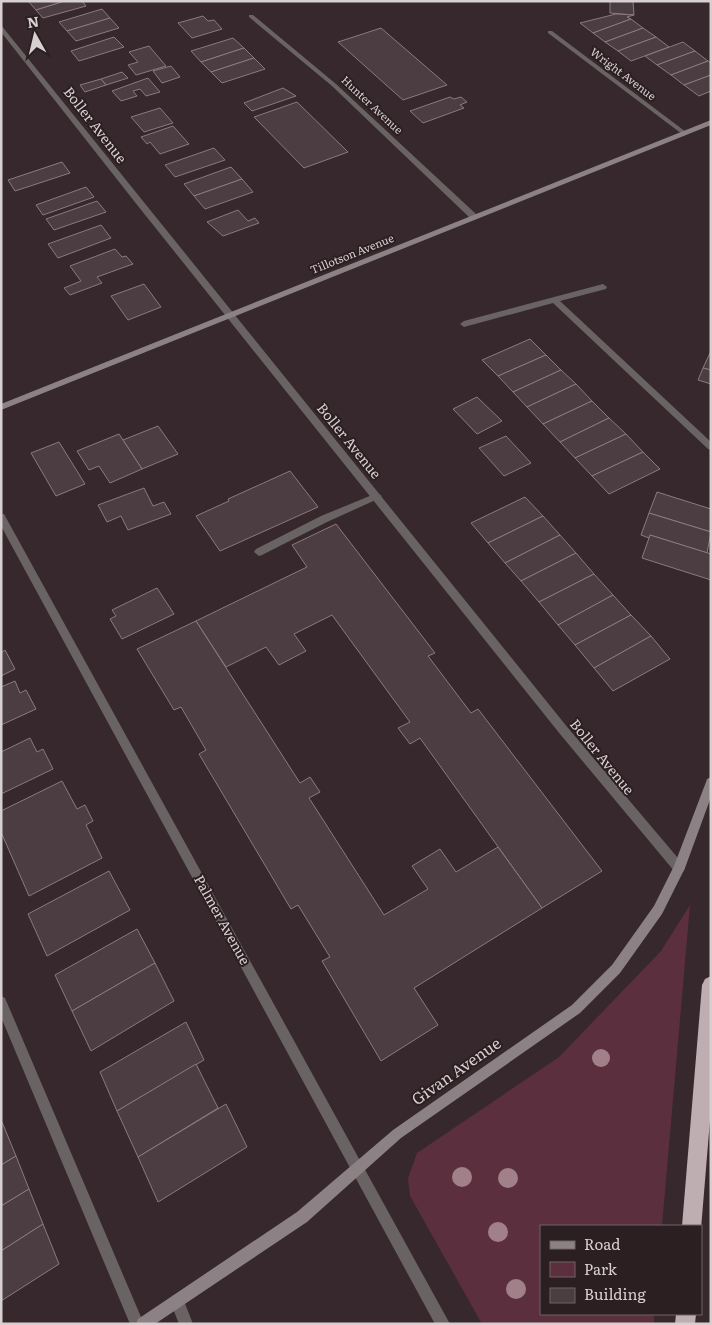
<svg xmlns="http://www.w3.org/2000/svg" width="712" height="1325" viewBox="0 0 712 1325" font-family="Literata,serif">
	<rect width="100%" height="100%" fill="#36282c"/>
	<polygon fill="#5b2f3d" points="690,905 662,1226 541,1226 541,1314 654,1314 654,1324 482,1324 410,1196 408,1178 417,1153 559,1057 661,951"/>
	<g fill="#4b3d41" stroke="#8b7a7f">
		<polygon points="28,1 65,1 36,10"/>
		<polygon points="65,1 82,1 86,6 43,18 36,10"/>
		<polygon points="610,1 633,1 634,15 610,13"/>
		<polygon points="102,9 110,18 67,31 59,22"/>
		<polygon points="616,14 634,15 627,17 631,19 593,33 580,23"/>
		<polygon points="203,16 208,21 214,20 222,29 192,38 178,23"/>
		<polygon points="110,18 119,28 76,41 67,31"/>
		<polygon points="631,19 643,28 605,42 593,33"/>
		<polygon points="381,28 447,85 403,100 338,42"/>
		<polygon points="643,28 656,37 618,51 605,42"/>
		<polygon points="114,37 124,47 79,61 71,51"/>
		<polygon points="656,37 669,47 631,61 618,51"/>
		<polygon points="233,38 244,48 201,62 191,51"/>
		<polygon points="683,42 695,51 657,65 645,56"/>
		<polygon points="149,46 166,66 136,75 128,65 138,62 129,52"/>
		<polygon points="244,48 254,58 211,72 201,62"/>
		<polygon points="695,51 708,61 671,75 657,65"/>
		<polygon points="254,58 265,69 222,83 211,72"/>
		<polygon points="708,61 711,63 711,75 684,85 671,75"/>
		<polygon points="171,66 180,77 162,83 153,71"/>
		<polygon points="122,72 128,78 106,85 101,79"/>
		<polygon points="711,75 711,91 699,96 684,85"/>
		<polygon points="148,78 160,92 146,96 140,89 133,91 137,96 121,101 112,91"/>
		<polygon points="101,79 106,85 85,92 80,85"/>
		<polygon points="283,88 296,96 252,111 244,103"/>
		<polygon points="450,97 454,99 461,97 467,102 460,105 464,108 423,123 410,111"/>
		<polygon points="297,102 348,152 304,168 254,117"/>
		<polygon points="160,108 173,123 144,132 131,117"/>
		<polygon points="173,126 189,144 160,154 150,142 147,144 141,137"/>
		<polygon points="214,148 225,160 175,177 165,165"/>
		<polygon points="62,162 70,173 15,191 8,180"/>
		<polygon points="231,167 242,179 194,196 184,184"/>
		<polygon points="242,179 253,192 205,209 194,196"/>
		<polygon points="86,187 94,197 43,215 36,205"/>
		<polygon points="97,201 106,212 54,230 46,219"/>
		<polygon points="238,210 248,221 255,218 259,223 223,236 207,222"/>
		<polygon points="101,225 111,238 58,258 48,244"/>
		<polygon points="115,249 122,257 126,256 133,264 97,277 102,283 70,295 64,288 81,281 70,266"/>
		<polygon points="144,284 161,307 128,320 111,296"/>
		<polygon points="530,339 546,355 498,376 482,360"/>
		<polygon points="710,353 711,354 711,370 703,368"/>
		<polygon points="546,355 561,370 513,392 498,376"/>
		<polygon points="703,368 711,370 711,384 698,380"/>
		<polygon points="561,370 576,384 527,407 513,392"/>
		<polygon points="576,384 592,401 543,424 527,407"/>
		<polygon points="477,397 502,421 477,434 453,409"/>
		<polygon points="592,401 609,418 560,442 543,424"/>
		<polygon points="609,418 626,434 575,458 560,442"/>
		<polygon points="158,426 178,454 142,469 123,440"/>
		<polygon points="119,434 142,469 110,483 99,466 89,470 77,451"/>
		<polygon points="626,434 643,452 592,476 575,458"/>
		<polygon points="506,436 531,463 504,476 479,448"/>
		<polygon points="59,442 85,484 56,496 31,453"/>
		<polygon points="643,452 660,469 609,494 592,476"/>
		<polygon points="290,471 318,507 220,551 196,516 229,501 228,499"/>
		<polygon points="144,488 153,506 164,502 171,514 128,530 121,516 107,522 98,505"/>
		<polygon points="657,492 711,509 711,532 649,513"/>
		<polygon points="525,497 543,516 488,543 471,523"/>
		<polygon points="649,513 711,532 707,553 650,535 649,538 641,535"/>
		<polygon points="543,516 560,535 505,563 488,543"/>
		<polygon points="336,524 435,653 428,656 471,713 478,709 602,871 542,908 420,738 410,744 398,728 410,722 332,615 294,634 306,651 279,665 266,647 226,667 196,621 307,567 292,545"/>
		<polygon points="560,535 576,553 521,581 505,563"/>
		<polygon points="650,535 711,554 711,580 642,558"/>
		<polygon points="576,553 594,574 539,602 521,581"/>
		<polygon points="594,574 613,595 558,625 539,602"/>
		<polygon points="157,588 174,614 122,639 110,619 116,616 112,610"/>
		<polygon points="613,595 631,615 575,645 558,625"/>
		<polygon points="631,615 651,636 594,668 575,645"/>
		<polygon points="196,621 300,783 310,777 320,792 309,798 384,915 428,889 412,866 440,849 456,872 498,847 542,908 414,988 438,1025 381,1061 322,961 330,957 298,905 291,909 199,754 206,750 181,707 174,710 137,649"/>
		<polygon points="651,636 670,659 613,691 594,668"/>
		<polygon points="5,650 15,669 1,676 1,653"/>
		<polygon points="15,681 20,693 26,690 36,709 1,725 1,687"/>
		<polygon points="30,738 37,752 43,749 53,769 1,794 1,752"/>
		<polygon points="62,781 77,809 85,805 93,821 86,825 102,858 29,896 1,832 1,811"/>
		<polygon points="109,871 130,910 47,956 28,914"/>
		<polygon points="137,929 155,963 72,1011 55,975"/>
		<polygon points="155,963 174,1001 91,1051 72,1011"/>
		<polygon points="186,1022 204,1060 117,1111 100,1072"/>
		<polygon points="196,1064 218,1108 138,1157 117,1111"/>
		<polygon points="226,1104 247,1147 158,1202 138,1157"/>
		<polygon points="2,1122 16,1156 1,1165 1,1123"/>
		<polygon points="16,1156 29,1189 1,1206 1,1165"/>
		<polygon points="29,1189 43,1224 1,1251 1,1206"/>
		<polygon points="43,1224 59,1264 1,1301 1,1251"/>
	</g>
	<g fill="none" stroke-linecap="round" stroke-linejoin="round">
		<g fill="#6a6364" fill-rule="evenodd">
			<polygon points="377,493 382,496 380,498 327,522 262,555 259,556 254,552 256,549 321,516"/>
			<polygon points="1,996 5,998 144,1324 130,1324 1,1017"/>
			<polygon points="177,1294 182,1296 193,1324 179,1324 170,1301 172,1296"/>
		</g>
		<g fill="#6a6364" fill-rule="evenodd">
			<polygon points="249,15 253,15 336,84 476,214 476,218 470,218 332,86 249,17"/>
			<polygon points="1,25 568,728 683,864 685,868 683,872 679,873 675,872 560,734 138,206 1,32"/>
			<polygon points="548,31 552,31 686,132 686,134 682,134 548,33"/>
			<polygon points="603,284 607,287 606,289 560,301 711,442 711,450 708,449 553,303 464,327 460,324 464,321"/>
			<polygon points="1,514 4,514 450,1324 435,1324 1,526"/>
		</g>
		<g fill="#8c8184" fill-rule="evenodd">
			<polygon points="711,120 711,125 1,410 1,404"/>
			<polygon points="711,777 711,797 685,868 662,914 620,973 580,1013 401,1138 307,1222 155,1324 136,1324 138,1319 297,1212 393,1130 572,1005 612,965 654,906 674,866 706,782 707,779"/>
		</g>
		<g fill="#beadb1" fill-rule="evenodd">
			<polygon points="711,976 711,1108 701,1229 701,1226 682,1226 702,985 705,979"/>
			<polygon points="676,1314 696,1314 695,1324 675,1324"/>
		</g>
	</g>
	<g fill="#a2808a">
		<circle cx="601" cy="1058" r="9"/>
		<circle cx="462" cy="1177" r="10"/>
		<circle cx="508" cy="1178" r="10"/>
		<circle cx="498" cy="1232" r="10"/>
		<circle cx="516" cy="1289" r="10"/>
	</g>
	<g text-anchor="middle" stroke-width="4" stroke-linejoin="round" paint-order="stroke">
		<g font-size="11" fill="#d8cfd1" stroke="#2c1f22">
			<text transform="translate(623 74) rotate(37)" y="4">Wright Avenue</text>
			<text transform="translate(372 105) rotate(43)" y="4">Hunter Avenue</text>
			<text transform="translate(352 254) rotate(-22)" y="4">Tillotson Avenue</text>
		</g>
		<g font-size="14" fill="#d8cfd1" stroke="#2c1f22">
			<text transform="translate(95 125) rotate(52)" y="5">Boller Avenue</text>
			<text transform="translate(349 441) rotate(51)" y="5">Boller Avenue</text>
			<text transform="translate(602 757) rotate(51)" y="5">Boller Avenue</text>
			<text transform="translate(222 920) rotate(61)" y="5">Palmer Avenue</text>
		</g>
		<g font-size="16" fill="#d8cfd1" stroke="#2c1f22">
			<text transform="translate(456 1071) rotate(-35)" y="6">Givan Avenue</text>
		</g>
	</g>
	<rect width="712" height="1325" fill="none" stroke="#d8cfd1" stroke-width="5"/>
	<rect x="540" y="1225" width="162" height="90" fill="#2c1f22" stroke="#716568"/>
	<rect x="550" y="1241" width="25" height="8" fill="#8c8184" stroke="#716568"/>
	<text x="584" y="1250" font-size="15" fill="#d8cfd1">Road</text>
	<rect x="550" y="1262" width="25" height="15" fill="#5b2f3d" stroke="#716568"/>
	<text x="584" y="1275" font-size="15" fill="#d8cfd1">Park</text>
	<rect x="550" y="1288" width="25" height="15" fill="#4b3d41" stroke="#716568"/>
	<text x="584" y="1300" font-size="15" fill="#d8cfd1">Building</text>
	<g transform="translate(35 35) rotate(352)" stroke="#2c1f22" stroke-width="4" paint-order="stroke">
	<path d="M0-4L9 19L0 12L-9 19Z" fill="#d8cfd1"/>
	<text y="-8" font-size="14" font-weight="bold" text-anchor="middle" fill="#d8cfd1">N</text>
	</g>
</svg>
